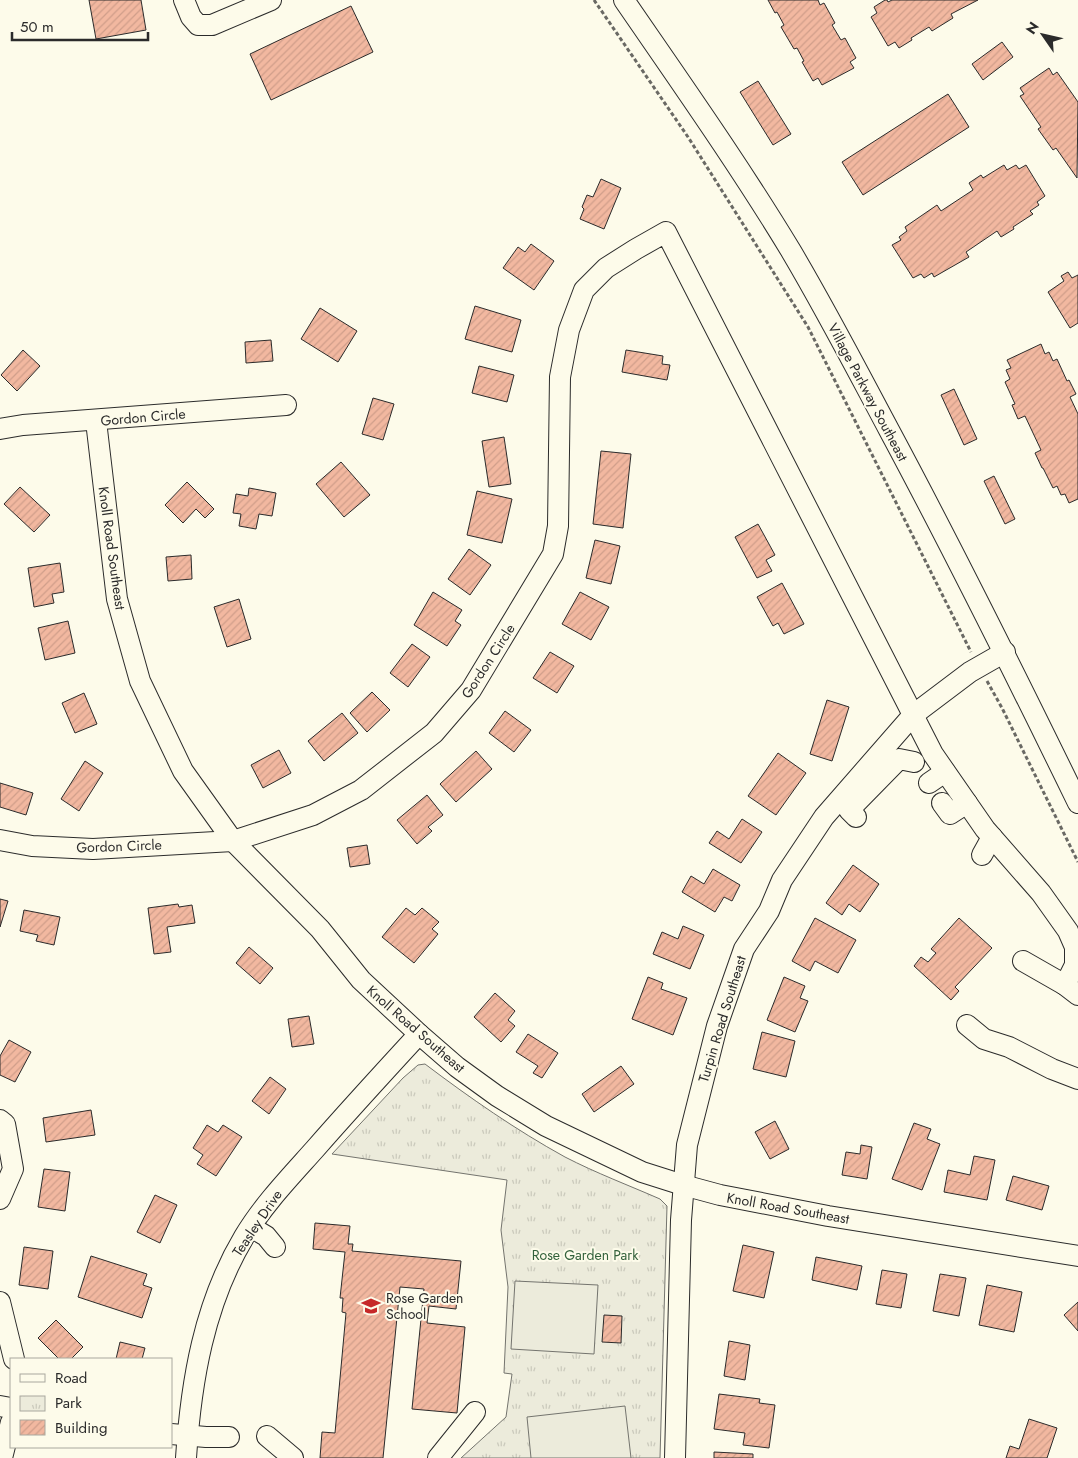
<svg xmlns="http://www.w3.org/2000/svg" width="1078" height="1458" viewBox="0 0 1078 1458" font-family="Jost,sans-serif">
	<defs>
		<pattern id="park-tufts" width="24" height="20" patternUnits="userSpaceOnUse" patternTransform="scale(1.25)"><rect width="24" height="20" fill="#ecebdb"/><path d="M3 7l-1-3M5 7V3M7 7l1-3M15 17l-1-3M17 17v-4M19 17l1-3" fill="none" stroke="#cbcabc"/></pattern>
		<pattern id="building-hatch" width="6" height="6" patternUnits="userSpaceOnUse" patternTransform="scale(1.25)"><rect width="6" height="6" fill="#f2b8a0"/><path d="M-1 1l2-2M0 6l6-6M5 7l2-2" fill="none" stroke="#d09e8a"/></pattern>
	</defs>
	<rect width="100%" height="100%" fill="#fdfbea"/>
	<path fill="url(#park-tufts)" stroke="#74746e" d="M425 1064C470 1098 516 1130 565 1157 596 1173 628 1185 660 1199L667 1206 660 1458H461L506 1417 512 1374 504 1373 508 1287 501 1230 507 1180 332 1154 403 1078 418 1065Z"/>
	<g fill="#ecebdb" stroke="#74746e">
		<polygon points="515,1281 598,1285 594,1354 511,1349"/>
		<polygon points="625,1406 631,1458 531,1458 527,1417"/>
	</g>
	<g fill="url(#building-hatch)" stroke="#2b2b2b">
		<polygon points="89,0 141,0 146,30 96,39"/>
		<polygon points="768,0 818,0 820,5 824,3 835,23 832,25 841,40 845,38 856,58 850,62 854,68 822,85 818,78 813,81 802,62 804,61 797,48 794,49 781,27 784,25 777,12 775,13"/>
		<polygon points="885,0 887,0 888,2 892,0 978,0 951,14 953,18 932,31 929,27 911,38 912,40 899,48 895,42 888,46 871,17 877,13 874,7"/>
		<polygon points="351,6 373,52 271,100 250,54"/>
		<polygon points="1002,42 1013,57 983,80 972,64"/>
		<polygon points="1049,68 1053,75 1057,72 1078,102 1077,178 1056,148 1053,150 1038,129 1041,127 1020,96 1024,94 1020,88"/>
		<polygon points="758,81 791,134 773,145 740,92"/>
		<polygon points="948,94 969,127 863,195 842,162"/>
		<polygon points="1004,165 1007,170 1016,165 1019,169 1026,165 1045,196 1037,202 1039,205 1030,211 1033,214 1013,227 1014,229 1001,237 997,231 966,252 969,257 934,277 932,273 924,278 921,274 913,278 892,245 901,240 899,237 907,231 905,227 937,205 941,211 973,190 969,183 981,175 983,178"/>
		<polygon points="601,179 621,188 604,229 580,219 584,209 582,207 587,195 593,197"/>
		<polygon points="531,244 554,261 534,290 503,268 518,247 525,252"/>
		<polygon points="1068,272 1072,278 1078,275 1078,323 1070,328 1048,292 1064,281 1061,276"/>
		<polygon points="475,306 521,320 512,352 465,339"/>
		<polygon points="320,308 357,331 338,362 301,339"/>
		<polygon points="271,340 273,361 246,363 245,342"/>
		<polygon points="1041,344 1045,354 1049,352 1053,361 1057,359 1067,381 1069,380 1076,394 1070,397 1078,414 1078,499 1069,503 1065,494 1061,495 1057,486 1053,488 1043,468 1042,468 1035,453 1041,450 1025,416 1018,419 1012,405 1015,404 1005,382 1010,379 1006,370 1011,368 1007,360"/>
		<polygon points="23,350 40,366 17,391 1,375"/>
		<polygon points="626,350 663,356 662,364 670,365 667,380 622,372"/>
		<polygon points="479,366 514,375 507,402 472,393"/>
		<polygon points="954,389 977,439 964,445 941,395"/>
		<polygon points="373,398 394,404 383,440 362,434"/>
		<polygon points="504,437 511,484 489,487 482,441"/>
		<polygon points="601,451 631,454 623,528 593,524"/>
		<polygon points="341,462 370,495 344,517 316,484"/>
		<polygon points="994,476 1015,519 1005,524 984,481"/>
		<polygon points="187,482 214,509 205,518 196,509 183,523 165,505"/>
		<polygon points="20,487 50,515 34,532 4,504"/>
		<polygon points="249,488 276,493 272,516 259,514 256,529 239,526 241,514 233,513 236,494 248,496"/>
		<polygon points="477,491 512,499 502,543 467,535"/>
		<polygon points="758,524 775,555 766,560 772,571 757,578 735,537"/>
		<polygon points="595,540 620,546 611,584 586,578"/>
		<polygon points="469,549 491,565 470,595 448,579"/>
		<polygon points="191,555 192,579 168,581 166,557"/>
		<polygon points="60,563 64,592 52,594 54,603 34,607 28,568"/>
		<polygon points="782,583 804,624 784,634 778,623 773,626 757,597"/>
		<polygon points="433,592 462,610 455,621 461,625 447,646 414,625"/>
		<polygon points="580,592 609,607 591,640 562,624"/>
		<polygon points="239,599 251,639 227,647 214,607"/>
		<polygon points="68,621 75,653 45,660 38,628"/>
		<polygon points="412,644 430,657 408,687 390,673"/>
		<polygon points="550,652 574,666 557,693 533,678"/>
		<polygon points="372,692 390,710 367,732 350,713"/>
		<polygon points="84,693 97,724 75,733 62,703"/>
		<polygon points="827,700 849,707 832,761 810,754"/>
		<polygon points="505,711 531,730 514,752 489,733"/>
		<polygon points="342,713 358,733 324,761 308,741"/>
		<polygon points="279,750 291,773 263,788 251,765"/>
		<polygon points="476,751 492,769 456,802 440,784"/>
		<polygon points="778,753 806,773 776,815 748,796"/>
		<polygon points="85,761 103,773 79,811 61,799"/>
		<polygon points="0,783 33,793 26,815 0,807"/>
		<polygon points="427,795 443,815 428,827 432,831 417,844 397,820"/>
		<polygon points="742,819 762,832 741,863 709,843 717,831 729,839"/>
		<polygon points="367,845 370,864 350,867 347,848"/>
		<polygon points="853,865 879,884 860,912 849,904 842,915 826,903"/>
		<polygon points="713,869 740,885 732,901 724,897 715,912 682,892 691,876 704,884"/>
		<polygon points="0,899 8,901 0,927"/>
		<polygon points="178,904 179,907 192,905 195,923 167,927 171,952 154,954 148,908"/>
		<polygon points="406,908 415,915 422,908 439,922 432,929 438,934 414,963 382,937"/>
		<polygon points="24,910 60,917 54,945 36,941 38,935 20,931"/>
		<polygon points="815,918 856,940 838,973 815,961 810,971 792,961"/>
		<polygon points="959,918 992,948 955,987 959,991 951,1000 914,966 921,957 928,962 936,953 931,949"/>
		<polygon points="683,926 704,935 690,969 653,954 662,932 678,939"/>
		<polygon points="249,947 273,968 260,984 236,963"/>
		<polygon points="648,977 663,983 661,989 687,998 673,1035 632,1019"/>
		<polygon points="784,977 805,986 800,998 808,1001 795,1032 767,1020"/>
		<polygon points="495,993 515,1011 508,1020 515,1026 501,1042 474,1017"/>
		<polygon points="309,1016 314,1044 292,1047 288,1019"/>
		<polygon points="762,1032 795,1041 786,1077 753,1069"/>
		<polygon points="528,1034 558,1053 542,1078 533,1073 538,1066 516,1052"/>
		<polygon points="9,1040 31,1052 15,1082 0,1075 0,1056"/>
		<polygon points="621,1066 634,1084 594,1112 582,1094"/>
		<polygon points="270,1077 286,1089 269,1114 252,1101"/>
		<polygon points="91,1110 95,1135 46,1142 43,1118"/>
		<polygon points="775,1121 789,1149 770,1159 755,1132"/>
		<polygon points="914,1123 931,1129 927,1139 940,1144 922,1190 892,1179"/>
		<polygon points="207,1125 218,1132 223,1125 242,1137 216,1176 197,1164 203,1155 193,1148"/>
		<polygon points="861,1145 872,1147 867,1179 842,1175 846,1152 860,1154"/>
		<polygon points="974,1156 995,1160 987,1200 944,1192 948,1170 970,1175"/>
		<polygon points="44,1169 70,1172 65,1211 38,1207"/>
		<polygon points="1013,1176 1049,1186 1042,1210 1006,1200"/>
		<polygon points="155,1195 177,1205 160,1243 137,1232"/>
		<polygon points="315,1223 350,1226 348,1244 353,1244 352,1251 461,1261 456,1309 429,1306 427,1323 465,1327 457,1413 412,1409 424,1289 400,1287 383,1458 320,1458 322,1432 335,1433 346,1313 342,1312 343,1298 340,1298 345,1252 313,1249"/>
		<polygon points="743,1245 774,1252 764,1298 733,1291"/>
		<polygon points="24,1247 53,1251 48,1289 19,1285"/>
		<polygon points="91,1256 147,1274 143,1285 152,1288 142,1318 78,1297"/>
		<polygon points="816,1257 862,1266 857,1290 812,1280"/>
		<polygon points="882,1270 907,1274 901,1308 876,1304"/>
		<polygon points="940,1274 966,1278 959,1316 933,1311"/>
		<polygon points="987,1285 1022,1292 1014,1332 979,1325"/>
		<polygon points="1078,1302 1078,1331 1064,1315"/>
		<polygon points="604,1315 622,1316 621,1343 602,1342"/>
		<polygon points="56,1320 83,1347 71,1359 59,1359 38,1338"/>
		<polygon points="729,1341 750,1345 745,1380 724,1376"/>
		<polygon points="120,1342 145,1348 142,1359 116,1359"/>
		<polygon points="719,1394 760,1399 759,1403 775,1405 769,1448 743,1445 745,1433 714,1429"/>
		<polygon points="1029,1419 1057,1428 1047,1458 1006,1458 1010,1446 1019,1449"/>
		<polygon points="714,1452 753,1454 753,1458 714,1458"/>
	</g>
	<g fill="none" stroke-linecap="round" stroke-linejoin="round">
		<g stroke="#2b2b2b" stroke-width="22">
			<g id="minor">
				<polyline points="184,0 191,17 198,25 212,25 271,0"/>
				<path d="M624 0C681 83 739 165 791 251 826 310 857 370 889 430 955 553 1017 678 1078 803"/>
				<polyline points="96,421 117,599 140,681 183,771 233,841 320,929 361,980 419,1034 457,1067 497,1096 546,1126 642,1172 683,1185 720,1195 828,1216 1078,1256"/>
				<polyline points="0,429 23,425 286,405"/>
				<polyline points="929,783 945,772"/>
				<polyline points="942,803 950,814 967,803"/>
				<polyline points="856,817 849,810 899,759 914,762"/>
				<polyline points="0,840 32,846 93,849 233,841 313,815 361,790 434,733 471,690 553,554 558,526 560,377 569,330 584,290 606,268 636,249 666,232 933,754 985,829 1041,893 1068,931 1075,947 1075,965 1065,985"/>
				<polyline points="982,855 992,837"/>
				<polyline points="1023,961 1065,985 1078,995"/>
				<polyline points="967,1025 984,1039 1009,1047 1052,1069 1078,1079"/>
				<polyline points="0,1120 5,1124 13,1169 0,1199"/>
				<polyline points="251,1227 266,1236 275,1247"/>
				<polyline points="0,1302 14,1359"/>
				<polyline points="0,1406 11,1408"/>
				<polyline points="171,1434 206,1437 229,1437"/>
				<polyline points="267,1436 293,1458"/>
				<polyline points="2,1458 11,1422"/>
				<path d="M186 1458C191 1381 204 1304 244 1237 263 1205 290 1177 315 1149 349 1110 384 1072 419 1034"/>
				<polyline points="438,1458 475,1412"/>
				<polyline points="675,1458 681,1220 687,1145 717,1026 744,949 769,911 782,880 824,817 913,715 970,672 1005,652"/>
			</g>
		</g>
		<g stroke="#6a6964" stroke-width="3" stroke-dasharray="4 2.5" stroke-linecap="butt">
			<polyline points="594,0 688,137 808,327 971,652"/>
			<polyline points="987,681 1002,708 1078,862"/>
		</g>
		<use href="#minor" stroke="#fdfbea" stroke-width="20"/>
	</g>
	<defs>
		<g id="school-bare" transform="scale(1.5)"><path d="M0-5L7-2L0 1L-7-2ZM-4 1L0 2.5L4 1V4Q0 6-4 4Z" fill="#c62828" stroke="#fdfbea" stroke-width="2.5" paint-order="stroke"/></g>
	</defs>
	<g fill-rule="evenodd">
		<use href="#school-bare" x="371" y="1306"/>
	</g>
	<g text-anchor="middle" stroke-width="4" stroke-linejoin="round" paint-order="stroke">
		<g font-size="14" fill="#2b2b2b" stroke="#fdfbea">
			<text transform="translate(868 392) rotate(62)" y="5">Village Parkway Southeast</text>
			<text transform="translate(143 417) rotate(-5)" y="5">Gordon Circle</text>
			<text transform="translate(112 548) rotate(82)" y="5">Knoll Road Southeast</text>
			<text transform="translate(488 661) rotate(-57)" y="5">Gordon Circle</text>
			<text transform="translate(119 846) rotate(-2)" y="5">Gordon Circle</text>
			<text transform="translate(722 1019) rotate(-73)" y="5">Turpin Road Southeast</text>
			<text transform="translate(416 1029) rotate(41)" y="5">Knoll Road Southeast</text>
			<text transform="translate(788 1208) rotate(10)" y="5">Knoll Road Southeast</text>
			<text transform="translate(257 1223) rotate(-56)" y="5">Teasley Drive</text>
		</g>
		<g font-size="14" fill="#34623c" stroke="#fdfbea">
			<text x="585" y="1260">Rose Garden Park</text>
		</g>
		<g font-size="14" fill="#2b2b2b" stroke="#fdfbea" text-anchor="start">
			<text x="386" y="1303">Rose Garden<tspan x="386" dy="16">School</tspan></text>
		</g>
	</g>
	<rect x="10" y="1358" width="162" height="90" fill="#fdfbea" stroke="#a9a89e"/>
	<rect x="20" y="1374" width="25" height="8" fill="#fdfbea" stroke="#a9a89e"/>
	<text x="55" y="1383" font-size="15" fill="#2b2b2b">Road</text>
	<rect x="20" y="1396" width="25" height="15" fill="url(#park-tufts)" stroke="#a9a89e"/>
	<text x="55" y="1408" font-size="15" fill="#2b2b2b">Park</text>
	<rect x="20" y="1420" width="25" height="15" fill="url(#building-hatch)" stroke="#a9a89e"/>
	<text x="55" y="1433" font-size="15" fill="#2b2b2b">Building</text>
	<g transform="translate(1043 35) rotate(304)" stroke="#fdfbea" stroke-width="4" paint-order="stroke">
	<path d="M0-4L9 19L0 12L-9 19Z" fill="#2b2b2b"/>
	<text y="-8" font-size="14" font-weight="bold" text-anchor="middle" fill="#2b2b2b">N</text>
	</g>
	<path d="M12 32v8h136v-8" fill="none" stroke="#2b2b2b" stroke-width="2.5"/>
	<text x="20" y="32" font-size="15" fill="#2b2b2b" stroke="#fdfbea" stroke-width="4" paint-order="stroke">50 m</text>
</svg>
